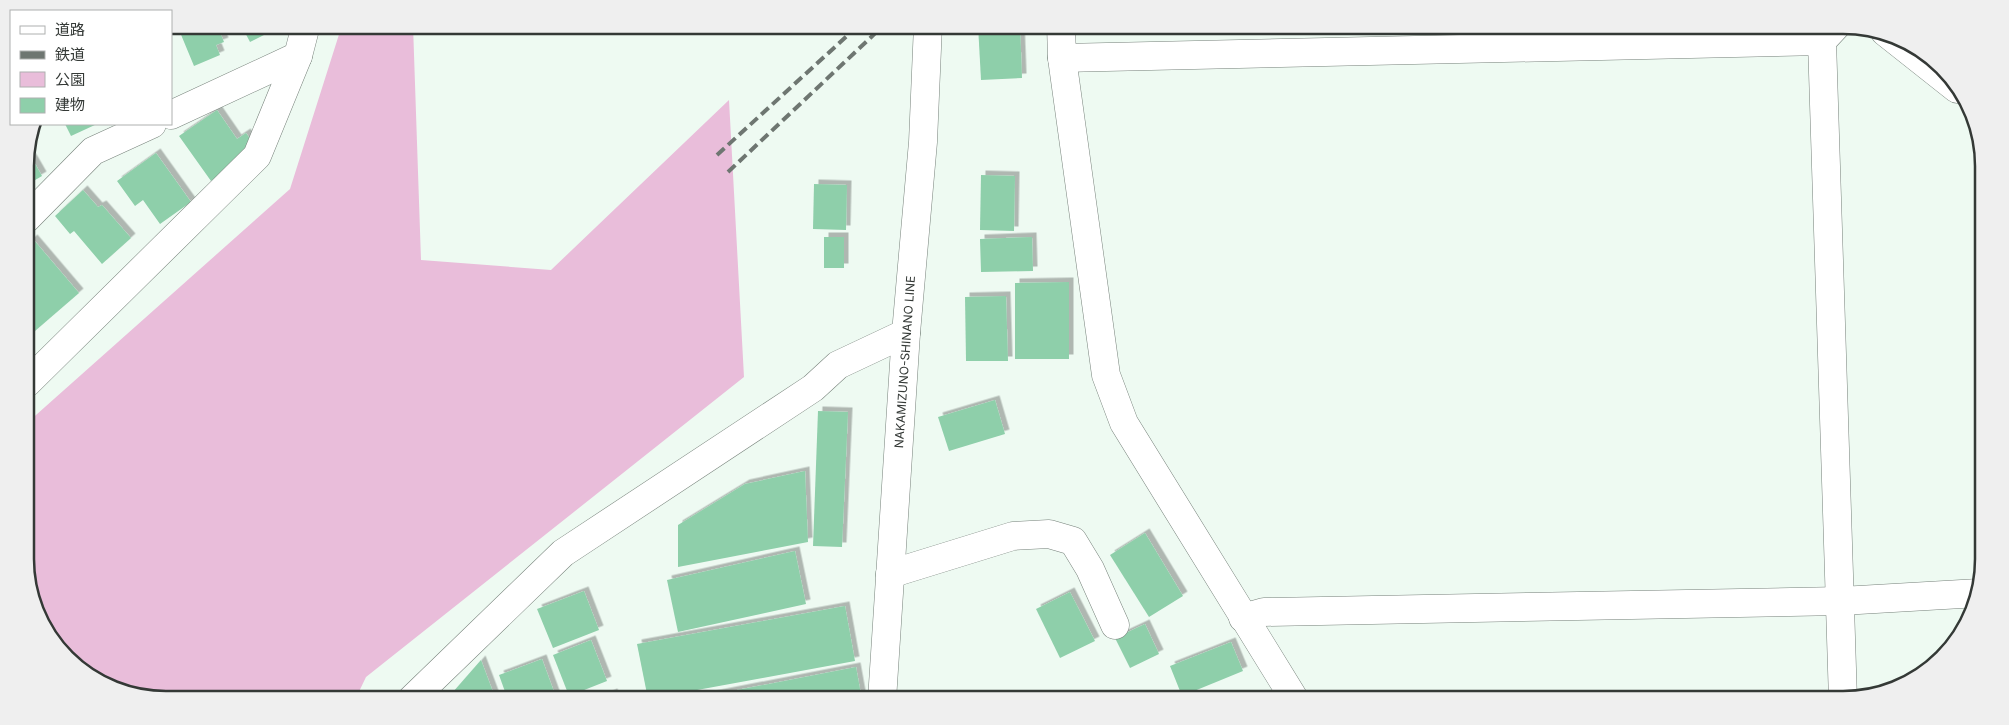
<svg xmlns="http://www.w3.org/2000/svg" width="2009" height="725" viewBox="0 0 2009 725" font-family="Inter,'Noto Sans JP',sans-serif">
	<defs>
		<filter id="shadow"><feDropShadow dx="4.5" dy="-4.5" stdDeviation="0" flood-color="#0004"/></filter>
	</defs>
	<rect width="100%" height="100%" fill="#eefaf2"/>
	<polygon fill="#e9bdda" points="342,25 413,25 421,260 551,270 729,100 744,377 366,677 355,700 165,700 120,693 60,652 28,587 27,423 290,189"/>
	<g fill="#8ecfaa" filter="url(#shadow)">
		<polygon points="177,25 217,25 224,42 216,45 220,55 194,66"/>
		<polygon points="241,25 284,25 250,42"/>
		<polygon points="978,25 1020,25 1022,78 981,80"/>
		<polygon points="217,110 237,139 246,133 256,147 211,181 179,136"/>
		<polygon points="65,124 97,124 71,136"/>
		<polygon points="27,150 42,176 25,186 25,156"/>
		<polygon points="156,153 191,202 160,224 143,200 135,206 117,181"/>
		<polygon points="981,175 1015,176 1014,231 980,230"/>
		<polygon points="814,184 847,185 846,230 813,229"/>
		<polygon points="83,190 98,207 102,205 131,238 102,264 74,231 70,234 55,216"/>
		<rect x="824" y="237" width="20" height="31"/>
		<polygon points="1032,237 1033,271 981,272 980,239"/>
		<polygon points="33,239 79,293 28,337 26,335 26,245"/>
		<polygon points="1069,282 1069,359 1015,359 1015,283"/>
		<polygon points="1006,296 1008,361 966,361 965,297"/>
		<polygon points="995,400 1005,434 949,451 938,417"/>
		<polygon points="818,411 848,412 842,547 813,546"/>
		<polygon points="805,471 808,542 678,567 678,525 745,484"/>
		<polygon points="1145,533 1183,596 1149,617 1110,555"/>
		<polygon points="795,551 806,604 678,632 667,580"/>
		<polygon points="584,591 599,630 553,648 537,609"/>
		<polygon points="1070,592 1095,641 1060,658 1036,609"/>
		<polygon points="845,606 855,661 648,699 637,644"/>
		<polygon points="1145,624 1159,654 1130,668 1115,638"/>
		<polygon points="591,640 607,681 569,696 553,655"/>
		<polygon points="1231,642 1243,671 1182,696 1170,666"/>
		<polygon points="542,659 557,700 508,700 499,675"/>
		<polygon points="481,660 496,700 446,700"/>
		<polygon points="856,667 862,700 691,700 691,699"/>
		<polygon points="613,693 615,700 596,700"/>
	</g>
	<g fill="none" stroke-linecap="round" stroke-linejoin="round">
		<g stroke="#77827b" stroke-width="29">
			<g id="minor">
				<polyline points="1061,25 1062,58 1106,375 1124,423 1295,700"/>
				<polyline points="1837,25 1822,41 1843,700"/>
				<polyline points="1885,32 1957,89"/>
				<polyline points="1062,58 1822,41"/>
				<polyline points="171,115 298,56"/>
				<polyline points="26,219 93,151 152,124"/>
				<polyline points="27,383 257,156 298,56 306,25"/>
				<polyline points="890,574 1013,536 1049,534 1073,541 1090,569 1115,625"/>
				<polyline points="1243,618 1264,612 1841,601 1979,593"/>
				<polyline points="411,700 563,553 813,388 838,365 906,333"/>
			</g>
		</g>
		<g stroke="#77827b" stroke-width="29">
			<polyline id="major" points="882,700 906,333 923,142 928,25"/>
		</g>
		<use href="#minor" stroke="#fff" stroke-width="28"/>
		<use href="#major" stroke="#fff" stroke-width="28"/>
		<g stroke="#6e7671" stroke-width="4" stroke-dasharray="10 5" stroke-linecap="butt">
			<polyline points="717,155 859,25"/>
			<polyline points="728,172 884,25"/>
		</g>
	</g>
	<g text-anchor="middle" stroke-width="5" stroke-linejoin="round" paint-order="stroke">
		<g font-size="12" fill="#343936" stroke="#fff">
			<text transform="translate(905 362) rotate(-86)" y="4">NAKAMIZUNO-SHINANO LINE</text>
		</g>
	</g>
	<path d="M0 0H2009V725H0ZM166 34H1843A132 132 0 0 1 1975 166V559A132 132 0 0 1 1843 691H166A132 132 0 0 1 34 559V166A132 132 0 0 1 166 34Z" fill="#efefef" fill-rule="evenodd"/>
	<path fill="none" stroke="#343936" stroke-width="2.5" d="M166 34H1843A132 132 0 0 1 1975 166V559A132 132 0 0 1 1843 691H166A132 132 0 0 1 34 559V166A132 132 0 0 1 166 34Z"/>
	<rect x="10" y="10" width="162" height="115" fill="#ffffff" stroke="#aeb0af"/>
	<rect x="20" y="26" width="25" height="8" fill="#ffffff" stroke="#aeb0af"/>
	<text x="55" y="35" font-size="15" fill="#343936">道路</text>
	<rect x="20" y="51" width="25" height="8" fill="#6e7671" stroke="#aeb0af"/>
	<text x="55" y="60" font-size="15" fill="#343936">鉄道</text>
	<rect x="20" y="72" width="25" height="15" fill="#e9bdda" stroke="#aeb0af"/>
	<text x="55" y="85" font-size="15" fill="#343936">公園</text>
	<rect x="20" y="98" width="25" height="15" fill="#8ecfaa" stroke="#aeb0af"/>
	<text x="55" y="110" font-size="15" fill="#343936">建物</text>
</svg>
